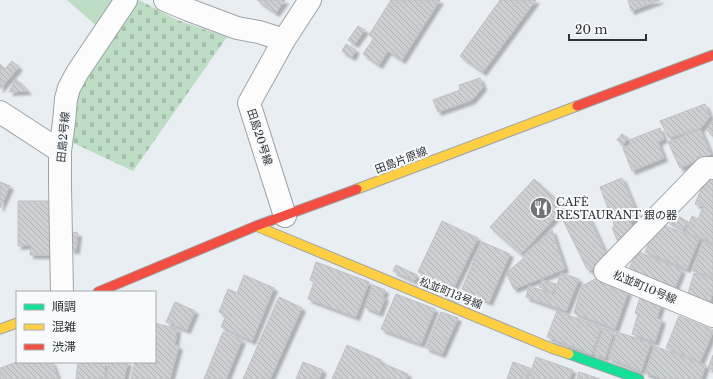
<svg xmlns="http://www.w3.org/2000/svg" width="713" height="379" viewBox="0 0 713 379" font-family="'Libre Baskerville','Noto Sans JP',serif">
	<defs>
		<pattern id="cemetery-stones" width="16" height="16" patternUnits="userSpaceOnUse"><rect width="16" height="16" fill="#bddec4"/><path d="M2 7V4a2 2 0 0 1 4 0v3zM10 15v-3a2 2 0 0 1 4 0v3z" fill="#a3bfa9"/></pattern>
		<pattern id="building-back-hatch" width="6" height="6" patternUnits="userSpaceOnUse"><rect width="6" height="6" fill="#cdcfd3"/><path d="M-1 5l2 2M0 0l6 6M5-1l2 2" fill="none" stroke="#b0b2b6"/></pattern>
		<filter id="shadow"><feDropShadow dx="3.5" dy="3.5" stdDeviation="1" flood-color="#0004"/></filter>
	</defs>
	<rect width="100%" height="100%" fill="#e9eef3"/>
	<polygon fill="#bddec4" points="67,0 120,0 100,29"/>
	<polygon fill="url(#cemetery-stones)" points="132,0 139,0 177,20 227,37 133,171 69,141 70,103"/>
	<g fill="url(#building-back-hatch)" stroke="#bfc0c5" filter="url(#shadow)">
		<polygon points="257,0 285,0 276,13"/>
		<polygon points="391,0 440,0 402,60 388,51 379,65 363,54 374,38 369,35"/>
		<polygon points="500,0 536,0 483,72 460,56"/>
		<polygon points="628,0 660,0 631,11"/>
		<polygon points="358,26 365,30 355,44 348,40"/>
		<polygon points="346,44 356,50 352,57 342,51"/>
		<polygon points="12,61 19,67 0,89 0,64 5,69"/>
		<polygon points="480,78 483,87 472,100 438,112 433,100 460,90 459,85"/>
		<polygon points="16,79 28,91 9,92"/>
		<polygon points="705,104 710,116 701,128 669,138 660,121"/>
		<polygon points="713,122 713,136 706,129"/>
		<polygon points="660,128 664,139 658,142 664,158 632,171 623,148 631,144 629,140"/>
		<polygon points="700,129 711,154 680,168 668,142"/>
		<polygon points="622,134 628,138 623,145 617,140"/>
		<polygon points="707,176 713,179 713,243 685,232 692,216 698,219 703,207 695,204"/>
		<polygon points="622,178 639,218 630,221 632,227 618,242 612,227 615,227 600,187"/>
		<polygon points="534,179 565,207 521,254 490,227"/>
		<polygon points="0,182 10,186 0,208"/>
		<polygon points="18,201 53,201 50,255 30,255 31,245 18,246"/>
		<polygon points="584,207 606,254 604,255 605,257 593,270 587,269 562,218"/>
		<polygon points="673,213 688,222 683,230 666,220"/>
		<polygon points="442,221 478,238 453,289 418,272"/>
		<polygon points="661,224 699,239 687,269 645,252 652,235"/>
		<polygon points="552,230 565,269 514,289 506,273 524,258 523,255"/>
		<polygon points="72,232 78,233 76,250 71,250"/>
		<polygon points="482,242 510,254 489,302 462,289"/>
		<polygon points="703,243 713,246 713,277 693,271"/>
		<polygon points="637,251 682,270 673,292 627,273"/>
		<polygon points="316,262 369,282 356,317 308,299 314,282 310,280"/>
		<polygon points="396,265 417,275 414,281 393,271"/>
		<polygon points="561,273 579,279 566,311 526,297 529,286 554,294"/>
		<polygon points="694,273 713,279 713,291 709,305 687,297"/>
		<polygon points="244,275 274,288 252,341 221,327 226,315 219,312 228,289 237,293"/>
		<polygon points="595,279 628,292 615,329 574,313 582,286"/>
		<polygon points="542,280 556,284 553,292 539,287"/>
		<polygon points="373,285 385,290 383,297 385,298 379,313 365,307"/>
		<polygon points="444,287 457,292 454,299 442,293"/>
		<polygon points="396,294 435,309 421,344 381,329"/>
		<polygon points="279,297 302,308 270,379 243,379"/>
		<polygon points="640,298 661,305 657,318 662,320 655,342 632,334 638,314 635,313"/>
		<polygon points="175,302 195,311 187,330 166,322"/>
		<polygon points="557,311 601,327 592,354 547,337"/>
		<polygon points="441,312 458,318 442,354 426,348"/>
		<polygon points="679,316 713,330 713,332 700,362 666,348"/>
		<polygon points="155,323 177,329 175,345 179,346 170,379 131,379 135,362 155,362"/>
		<polygon points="603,328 614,332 605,358 594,354"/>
		<polygon points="223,332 242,340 226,379 204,379"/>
		<polygon points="617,332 651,343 641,371 608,358"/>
		<polygon points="347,345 381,360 380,362 408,374 406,379 332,379"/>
		<polygon points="654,346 706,365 701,379 663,379 645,373"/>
		<polygon points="713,355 713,369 708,368"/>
		<polygon points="536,357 573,370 569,379 528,379"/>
		<polygon points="17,362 52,362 58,379 0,379 0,368"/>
		<polygon points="78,362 106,362 104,379 76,379"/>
		<polygon points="109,362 128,362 124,379 106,379"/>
		<polygon points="303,362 323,370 319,379 296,379"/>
		<polygon points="513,362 530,368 526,379 507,379"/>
		<polygon points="579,372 600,379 577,379"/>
	</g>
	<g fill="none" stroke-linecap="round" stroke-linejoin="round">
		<g stroke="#9fa3a6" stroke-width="24">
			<g id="street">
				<polyline points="165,0 189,10 237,28 259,32 284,40 310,0"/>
				<polyline points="284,40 249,103 285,216"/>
				<polyline points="0,112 60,151"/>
				<polyline points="713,168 705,168 605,271 713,316"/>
				<polyline points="62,292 60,186 60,151 64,122 66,99 69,88 77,73 126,0"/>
			</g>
		</g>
		<g stroke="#9fa3a6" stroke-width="11">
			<polyline id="fast" points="569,354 639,379"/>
		</g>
		<g stroke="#9fa3a6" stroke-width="11">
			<g id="slow">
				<polyline points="357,189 577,106"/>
				<polyline points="256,226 551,348 569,354"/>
				<polyline points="0,329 17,323"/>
			</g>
		</g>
		<g stroke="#9fa3a6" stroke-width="11">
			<g id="jam">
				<polyline points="577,106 713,55"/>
				<polyline points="98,292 256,226 357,189"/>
			</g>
		</g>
		<use href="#street" stroke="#fcfcfd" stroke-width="22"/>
		<use href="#fast" stroke="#16e098" stroke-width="9"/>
		<use href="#slow" stroke="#ffcf43" stroke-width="9"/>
		<use href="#jam" stroke="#f24e42" stroke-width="9"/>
	</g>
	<defs>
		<g id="restaurant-disc" transform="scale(1.15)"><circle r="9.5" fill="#707478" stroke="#f7fbfe"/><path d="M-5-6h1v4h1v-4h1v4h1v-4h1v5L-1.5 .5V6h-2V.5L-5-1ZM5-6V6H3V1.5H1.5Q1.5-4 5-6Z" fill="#fff"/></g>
	</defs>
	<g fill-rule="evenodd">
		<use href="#restaurant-disc" x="541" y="208"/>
	</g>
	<g text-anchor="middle" stroke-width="4" stroke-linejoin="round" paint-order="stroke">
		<g font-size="11" fill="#2f3235" stroke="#f7fbfe">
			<text transform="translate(63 137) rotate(-85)" y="4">田島2号線</text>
			<text transform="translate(260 137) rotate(72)" y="4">田島20号線</text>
			<text transform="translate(401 160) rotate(-21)" y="4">田島片原線</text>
			<text transform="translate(645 287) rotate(23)" y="4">松並町10号線</text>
			<text transform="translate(451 293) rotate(22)" y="4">松並町13号線</text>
		</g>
		<g font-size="11" fill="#2f3235" stroke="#f7fbfe" text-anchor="start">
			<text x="556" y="206">CAFÈ<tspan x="556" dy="13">RESTAURANT 銀の器</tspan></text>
		</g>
	</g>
	<rect x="16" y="291" width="140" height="72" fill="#f7fbfe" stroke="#a7abae"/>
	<rect x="24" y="304" width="20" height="6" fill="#16e098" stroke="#a7abae"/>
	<text x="52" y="311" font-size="12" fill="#2f3235">順調</text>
	<rect x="24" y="324" width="20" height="6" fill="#ffcf43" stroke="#a7abae"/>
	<text x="52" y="331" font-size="12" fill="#2f3235">混雑</text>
	<rect x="24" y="344" width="20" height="6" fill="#f24e42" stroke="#a7abae"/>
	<text x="52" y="351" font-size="12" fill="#2f3235">渋滞</text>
	<path d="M569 34v6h77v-6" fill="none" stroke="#2f3235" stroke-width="2"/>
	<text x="575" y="34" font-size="12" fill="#2f3235" stroke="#f7fbfe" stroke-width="3" paint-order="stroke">20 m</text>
</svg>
